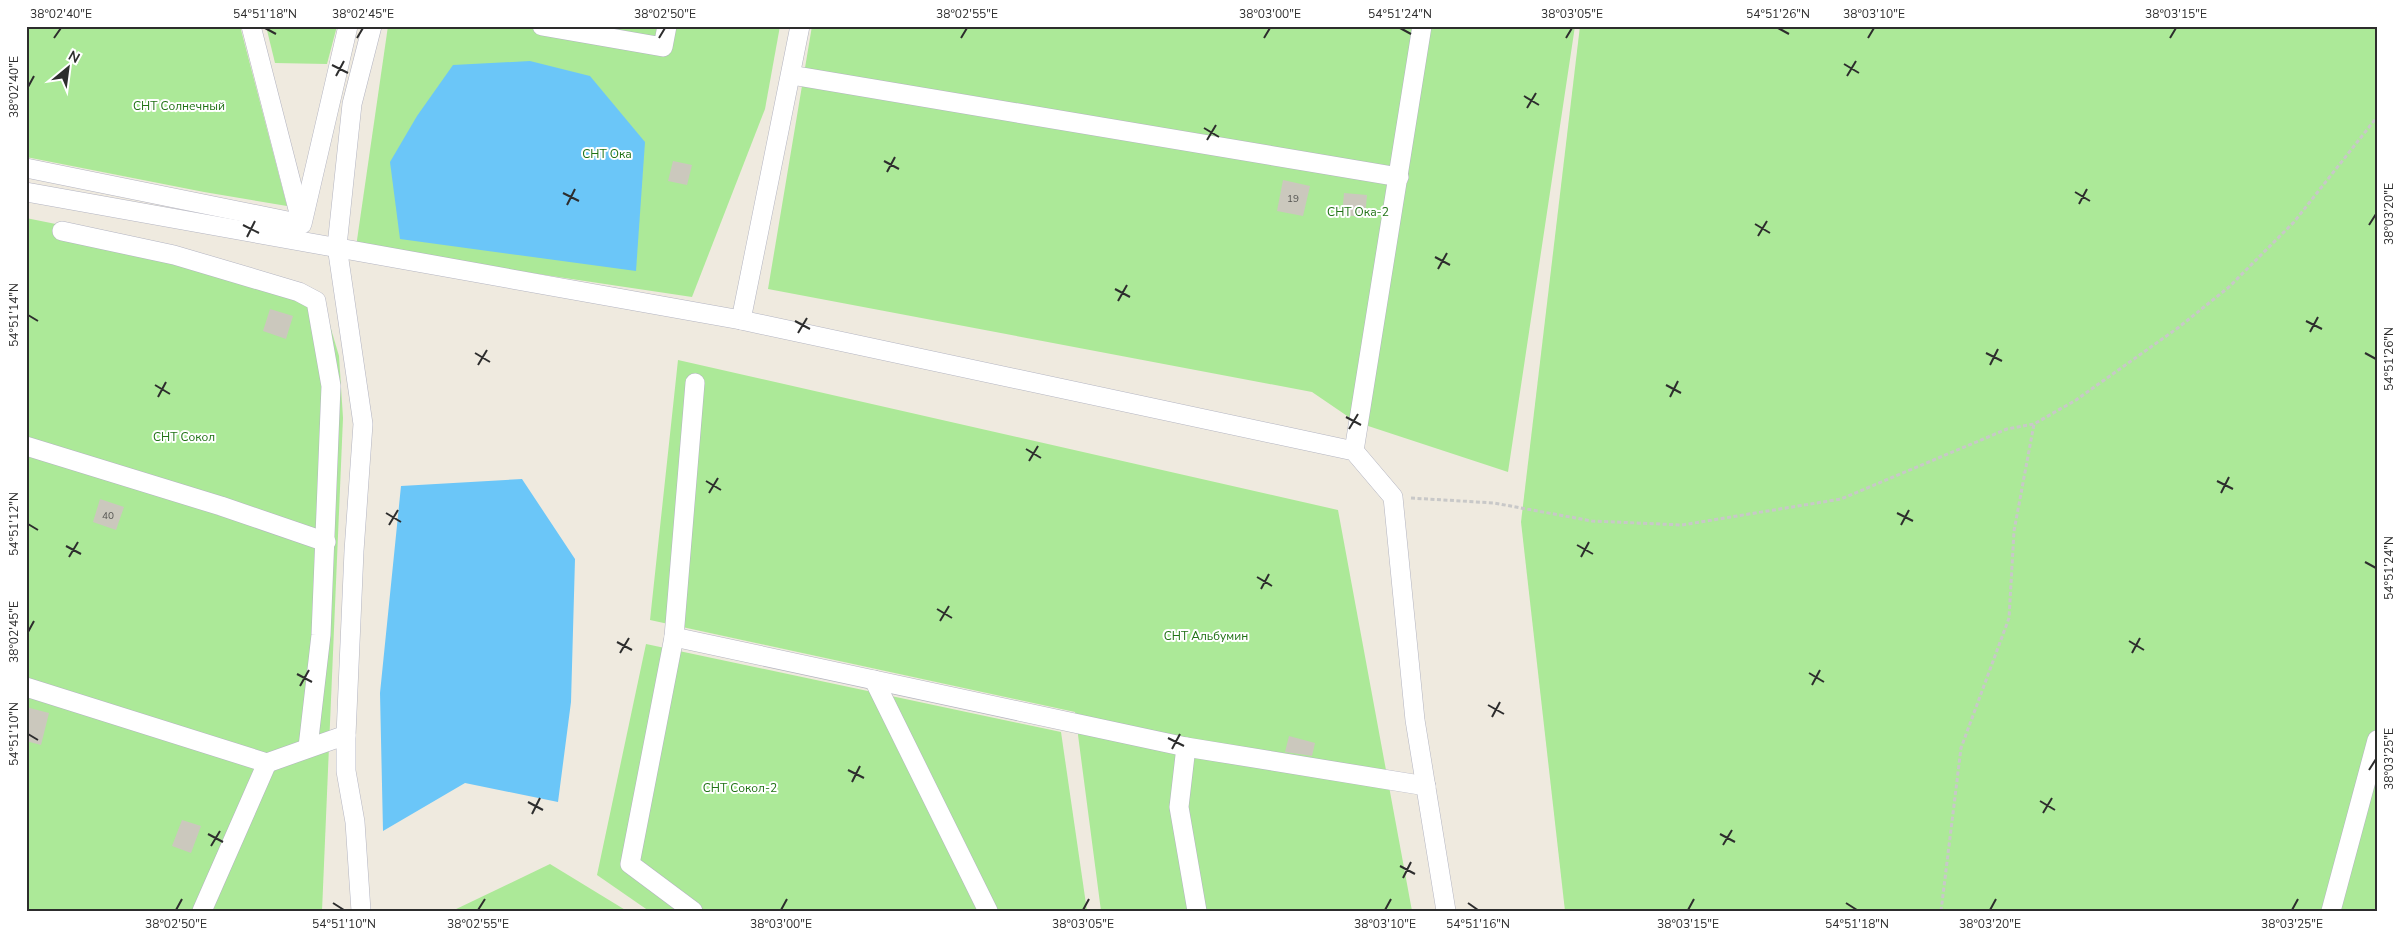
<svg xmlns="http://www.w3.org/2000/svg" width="2403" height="937" viewBox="0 0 2403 937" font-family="'Nunito Sans',sans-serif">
	<rect width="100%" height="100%" fill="#efeadf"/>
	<g fill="#ace998">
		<polygon points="26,26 240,26 287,206 204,192 26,157"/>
		<polygon points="266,26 337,26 327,64 275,63"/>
		<polygon points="388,26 780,26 765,109 692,297 356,247"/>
		<polygon points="812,26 1575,26 1508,472 1356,422 1312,392 768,289"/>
		<polygon points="1580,26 2377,26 2377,911 1565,911 1521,522"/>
		<polygon points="26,218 170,247 321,295 339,356 343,418 322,911 26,911"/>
		<polygon points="678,360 1338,510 1412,911 1101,911 1075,712 650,620"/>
		<polygon points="646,644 1061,732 1087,911 649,911 597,875"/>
		<polygon points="550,864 627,911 452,911"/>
	</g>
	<g fill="#6bc6f8">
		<polygon points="530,61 590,76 645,142 636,271 400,239 390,162 417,116 453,65"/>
		<polygon points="522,479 575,559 571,702 558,802 465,783 383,831 380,693 401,486"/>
	</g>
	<g fill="#cbc8bd">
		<polygon points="673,161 692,165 687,185 668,181"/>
		<polygon points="1283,180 1310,186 1303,216 1277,211"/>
		<polygon points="1344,193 1367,195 1365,217 1342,215"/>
		<polygon points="270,309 293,316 286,339 263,331"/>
		<polygon points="100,499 124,507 116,530 93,522"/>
		<polygon points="26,707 49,713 41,745 26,741"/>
		<polygon points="1289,736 1315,743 1312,756 1285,752"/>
		<polygon points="182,820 201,826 191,853 172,846"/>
	</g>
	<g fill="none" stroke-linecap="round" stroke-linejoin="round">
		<g stroke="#b3b4c1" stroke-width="20">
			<g id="minor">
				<polyline points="251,26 301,221"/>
				<polyline points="542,26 663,47 667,26"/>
				<polyline points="791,75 1399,177"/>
				<polyline points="26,168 302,224 348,26"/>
				<polyline points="26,192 741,320 1354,451 1393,497 1415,720 1446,911"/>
				<polyline points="62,231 174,255 299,292 316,301 331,386 321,635 308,747"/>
				<polyline points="741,320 800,26"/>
				<polyline points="26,446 221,506 326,542"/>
				<polyline points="1354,451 1422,26"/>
				<polyline points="674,637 1186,747 1426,786"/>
				<polyline points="874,680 988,911"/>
				<polyline points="26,687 267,763 346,735 354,551 363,424 337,246 352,104 372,26"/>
				<polyline points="346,735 346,771 355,822 361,911"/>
				<polyline points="1186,747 1179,807 1197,911"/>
				<polyline points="202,911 267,763"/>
				<polyline points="693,911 630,864 674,637 695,383"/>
				<polyline points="2331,911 2377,740"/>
			</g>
		</g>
		<g stroke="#c8c8c8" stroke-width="3" stroke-dasharray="4 2.5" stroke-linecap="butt">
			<polyline points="1411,498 1494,503 1592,521 1682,525 1841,499 2007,429 2034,424 2076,400 2179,327 2229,287 2294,222 2377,117"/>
			<polyline points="1941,911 1961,748 2009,618 2014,531 2034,424"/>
		</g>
		<use href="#minor" stroke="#fff" stroke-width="19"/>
	</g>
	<path fill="none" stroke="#2d2d2d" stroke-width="2" d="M265 28 276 34M1400 28 1411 34M1778 28 1789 34M54 38 61 28M357 38 363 28M659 38 665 28M961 38 967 28M1264 38 1270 28M1566 38 1572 28M1868 38 1874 28M2170 38 2176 28M1844 64 1859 73M332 65 348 73M336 76 344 61M1847 76 1856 61M28 87 34 76M1524 96 1539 105M1527 108 1536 93M1204 128 1219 137M1207 140 1216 125M884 161 899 169M887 172 895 157M2075 192 2090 201M563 193 579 201M2079 204 2087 189M567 205 575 189M1755 224 1770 233M243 225 259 233M2369 225 2376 214M1758 236 1767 221M247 237 255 221M1435 257 1450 265M1438 269 1447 253M1115 289 1130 297M1118 301 1127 285M28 315 38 321M795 321 810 329M2306 321 2322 329M2310 332 2318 317M798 333 807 318M475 353 490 362M1986 353 2002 361M2365 353 2376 359M478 365 487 350M1990 365 1998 349M155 385 170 394M1666 385 1681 393M158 397 166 382M1670 397 1678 381M1346 417 1361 425M1349 429 1358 414M1026 449 1041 458M1029 461 1038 446M706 481 721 490M2217 481 2233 489M709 493 718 478M2221 493 2229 477M386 513 401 522M1897 513 1913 521M28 524 38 530M389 525 398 510M1901 525 1909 510M1577 545 1593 554M66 546 81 554M69 557 78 542M1581 557 1589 542M2365 562 2376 568M1257 577 1272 586M1261 589 1269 574M937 609 952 618M940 621 949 606M28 632 34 621M2129 641 2144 650M617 642 632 650M620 653 629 638M2132 653 2140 638M1809 673 1824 682M297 674 312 682M1812 685 1820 670M300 686 309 670M1488 705 1504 714M1492 717 1500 702M28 734 38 740M1168 738 1184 746M1172 749 1180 734M848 770 864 778M2369 770 2376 759M852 782 860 766M2040 801 2055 810M528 802 543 810M2043 813 2052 798M532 814 540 798M208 834 223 842M1720 834 1735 842M1723 845 1732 830M211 846 220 831M1400 866 1415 874M1403 878 1411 862M333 903 344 910M1468 903 1478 910M1846 903 1857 910M176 910 182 899M478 910 485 899M781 910 787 899M1083 910 1089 899M1385 910 1391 899M1688 910 1694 899M1990 910 1996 899M2292 910 2298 899"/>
	<g text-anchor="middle" stroke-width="4" stroke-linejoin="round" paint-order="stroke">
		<g font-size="10" fill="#545451">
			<text x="1293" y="202">19</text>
			<text x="108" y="519">40</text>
		</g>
		<g font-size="12" fill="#207215" stroke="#fff">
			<text x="179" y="110">СНТ Солнечный</text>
			<text x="607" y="158">СНТ Ока</text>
			<text x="1358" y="216">СНТ Ока-2</text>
			<text x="184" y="441">СНТ Сокол</text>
			<text x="1206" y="640">СНТ Альбумин</text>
			<text x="740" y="792">СНТ Сокол-2</text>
		</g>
	</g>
	<rect width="2403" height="937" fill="none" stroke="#ffffff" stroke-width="55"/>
	<g transform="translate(68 68) rotate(29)" stroke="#ffffff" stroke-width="4" paint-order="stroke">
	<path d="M0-4L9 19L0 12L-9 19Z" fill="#2d2d2d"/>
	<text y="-8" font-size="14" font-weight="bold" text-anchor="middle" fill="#2d2d2d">N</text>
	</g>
	<rect x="28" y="28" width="2348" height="882" fill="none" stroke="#2d2d2d" stroke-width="2"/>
	<g font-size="12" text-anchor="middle" fill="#2d2d2d">
		<text x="61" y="18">38°02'40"E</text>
		<text x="265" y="18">54°51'18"N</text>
		<text x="363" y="18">38°02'45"E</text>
		<text x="665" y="18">38°02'50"E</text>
		<text x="967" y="18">38°02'55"E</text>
		<text x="1270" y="18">38°03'00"E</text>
		<text x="1400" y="18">54°51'24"N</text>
		<text x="1572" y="18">38°03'05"E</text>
		<text x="1778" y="18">54°51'26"N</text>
		<text x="1874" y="18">38°03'10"E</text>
		<text x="2176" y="18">38°03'15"E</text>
		<text transform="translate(14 87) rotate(-90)" y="4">38°02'40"E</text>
		<text transform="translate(2389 214) rotate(-90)" y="4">38°03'20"E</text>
		<text transform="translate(14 315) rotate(-90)" y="4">54°51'14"N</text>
		<text transform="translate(2389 359) rotate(-90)" y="4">54°51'26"N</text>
		<text transform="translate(14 524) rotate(-90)" y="4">54°51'12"N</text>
		<text transform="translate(2389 568) rotate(-90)" y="4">54°51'24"N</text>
		<text transform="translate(14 632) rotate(-90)" y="4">38°02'45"E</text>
		<text transform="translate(14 734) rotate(-90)" y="4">54°51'10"N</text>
		<text transform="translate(2389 759) rotate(-90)" y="4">38°03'25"E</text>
		<text x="176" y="928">38°02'50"E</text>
		<text x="344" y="928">54°51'10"N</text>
		<text x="478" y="928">38°02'55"E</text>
		<text x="781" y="928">38°03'00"E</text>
		<text x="1083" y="928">38°03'05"E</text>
		<text x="1385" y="928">38°03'10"E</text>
		<text x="1478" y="928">54°51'16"N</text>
		<text x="1688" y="928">38°03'15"E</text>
		<text x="1857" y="928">54°51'18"N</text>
		<text x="1990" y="928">38°03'20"E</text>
		<text x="2292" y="928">38°03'25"E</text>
	</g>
</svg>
